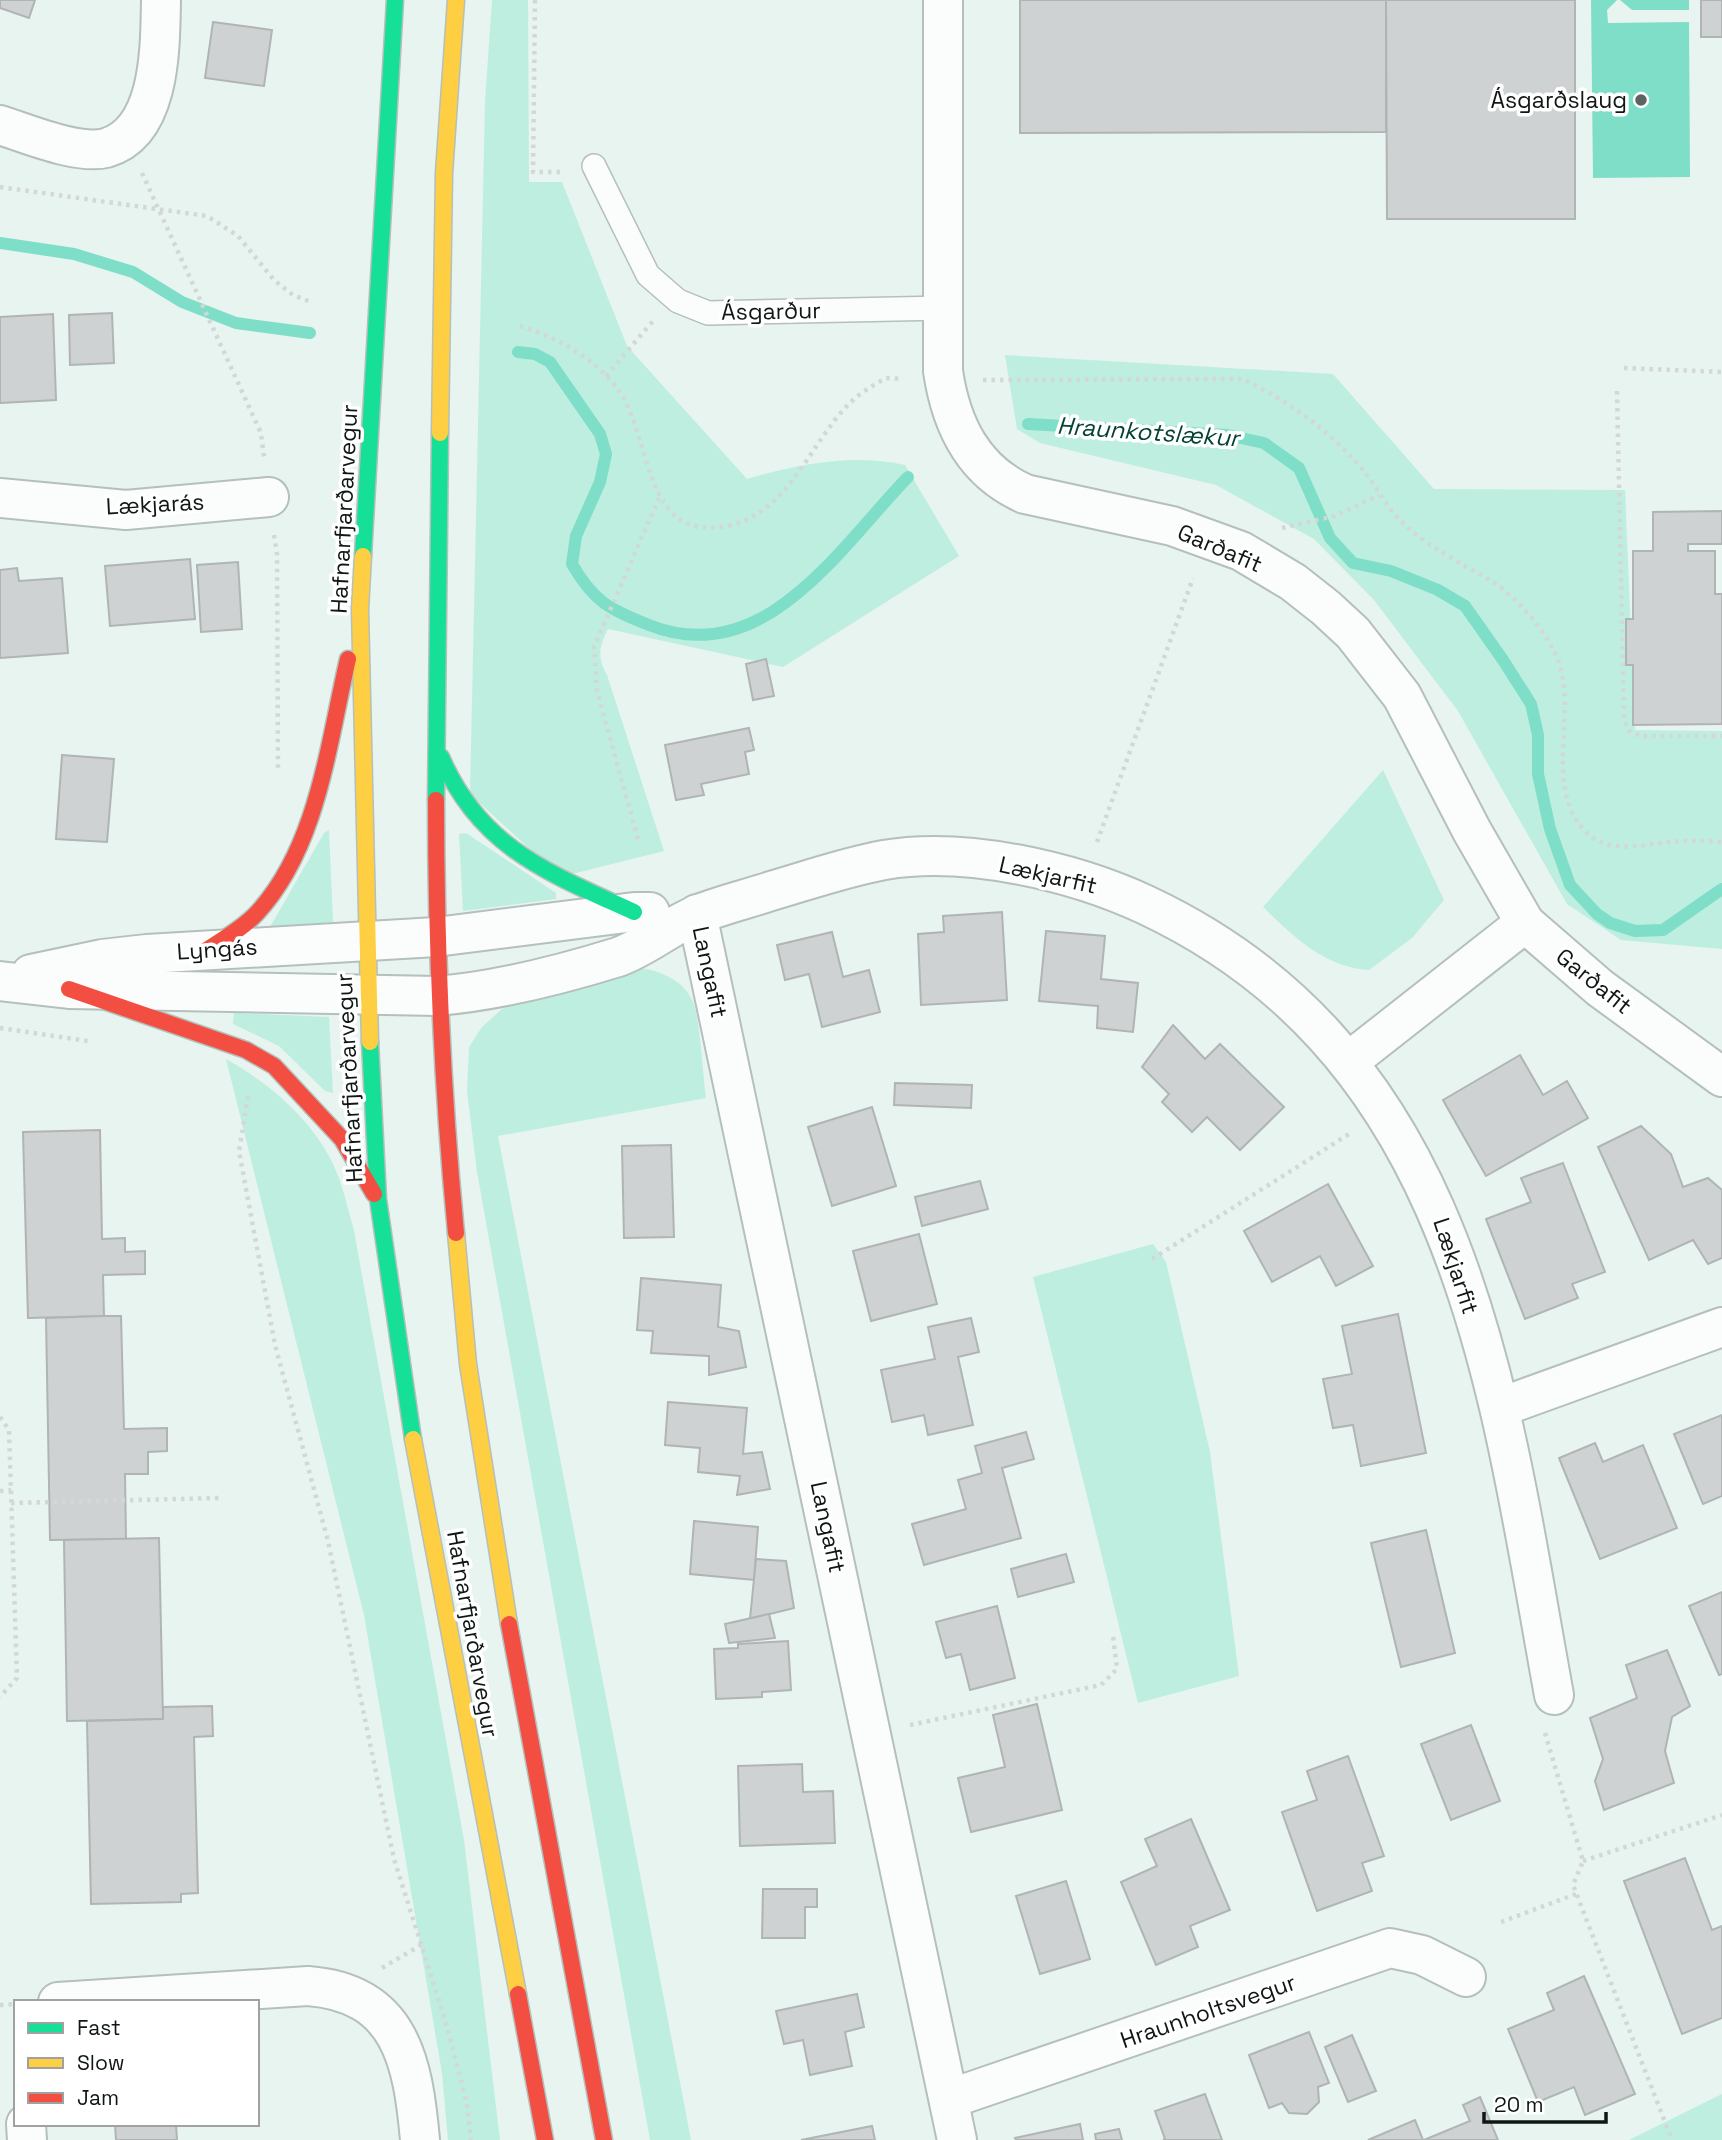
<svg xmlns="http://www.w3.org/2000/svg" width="1722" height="2140" viewBox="0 0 1722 2140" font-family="'Space Grotesk',sans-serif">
	<rect width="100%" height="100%" fill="#e7f4f0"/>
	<g fill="#beeee0">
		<path d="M492 0H528L529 182H562L627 346 747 479C798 464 852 453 905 465L959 556 783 667 608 629C599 647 597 657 607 675L664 851 560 877 470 794 485 102Z"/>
		<polygon points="1005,355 1333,374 1434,489 1625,490 1635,730 1722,731 1722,949 1621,940 1567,904 1458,711 1374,600 1314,539 1216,485 1040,443 1017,429"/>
		<path d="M1383 770 1444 900 1412 938 1369 970C1324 967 1294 937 1263 907Z"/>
		<polygon points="329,830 333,922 270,927 324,833"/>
		<polygon points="466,833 556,893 556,899 463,911 459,834"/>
		<path d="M635 967C657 970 683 978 693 1002 700 1018 703 1077 706 1098L498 1136 691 2140H650L477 1172 467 1091 469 1047 482 1027 502 1009Z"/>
		<polygon points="234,1013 329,1017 333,1093 325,1091 279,1046 233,1024"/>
		<path d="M226 1059C273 1085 320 1126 339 1178 345 1195 349 1213 354 1231L464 1840 500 2140H448L442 2073 364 1615Z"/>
		<polygon points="1153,1244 1166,1262 1210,1452 1239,1676 1138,1703 1033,1277"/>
		<polygon points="1722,2094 1722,2140 1629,2140"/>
	</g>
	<g fill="#7edec7">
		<polygon points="1591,0 1617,0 1607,10 1608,23 1689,22 1690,177 1593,178"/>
		<polygon points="1620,0 1689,0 1689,10 1632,10"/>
	</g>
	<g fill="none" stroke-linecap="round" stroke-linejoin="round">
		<g stroke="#7edec7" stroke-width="12">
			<polyline points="0,243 74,254 133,272 182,302 236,323 310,333"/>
			<path d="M518 352 535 354 550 362 600 434 606 454 600 482 576 536 572 564C594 602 609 609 649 625 764 671 840 547 908 477"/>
			<polyline points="1028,424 1227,435 1264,443 1299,468 1330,538 1353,563 1391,571 1438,590 1465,606 1503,660 1531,704 1538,735 1538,774 1550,829 1570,885 1597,914 1610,923 1635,931 1663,930 1722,889"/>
		</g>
	</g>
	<g fill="#ced2d3" stroke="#b0b4b5" stroke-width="2">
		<polygon points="0,0 35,0 29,18 0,8"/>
		<polygon points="1020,0 1386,0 1386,132 1020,133"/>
		<polygon points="1386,0 1575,0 1575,219 1387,219"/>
		<rect x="1701" y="0" width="21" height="37"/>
		<polygon points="213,22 272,30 264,86 205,78"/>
		<polygon points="112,313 114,363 70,365 69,315"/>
		<polygon points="53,314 56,400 0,403 0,317"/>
		<polygon points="1722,511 1722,544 1688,544 1688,551 1715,551 1715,594 1722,594 1722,724 1633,725 1633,665 1626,665 1626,619 1633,619 1633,551 1653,551 1653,512"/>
		<polygon points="190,559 195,619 110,626 105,566"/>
		<polygon points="238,562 242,629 201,632 197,565"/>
		<polygon points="17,568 19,581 62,578 68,653 0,658 0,570"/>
		<polygon points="766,659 774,696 753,700 746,664"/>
		<polygon points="749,728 754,750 745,752 749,774 701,784 704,795 676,800 665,745"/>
		<polygon points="62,755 114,759 107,842 56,839"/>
		<polygon points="1002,912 1007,1000 921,1005 918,934 944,932 943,916"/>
		<polygon points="1046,931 1105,936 1101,979 1138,983 1133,1032 1097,1028 1098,1006 1039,1001"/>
		<polygon points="832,932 843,977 869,970 880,1012 822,1027 809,974 785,980 777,945"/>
		<polygon points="1173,1025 1205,1059 1220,1044 1284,1107 1240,1150 1207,1117 1192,1132 1162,1102 1169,1094 1142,1067"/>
		<polygon points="1520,1055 1543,1095 1567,1081 1588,1118 1486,1176 1443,1100"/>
		<polygon points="895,1083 972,1085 971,1108 894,1105"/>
		<polygon points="872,1107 896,1186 832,1206 808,1127"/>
		<polygon points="1641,1126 1671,1154 1683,1187 1708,1178 1722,1190 1722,1258 1708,1264 1693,1240 1649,1260 1598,1147"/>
		<polygon points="100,1130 102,1239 125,1238 125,1252 145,1251 145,1274 103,1275 104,1316 28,1318 23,1132"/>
		<polygon points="671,1145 674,1237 624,1238 622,1146"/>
		<polygon points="1563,1163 1605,1272 1572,1284 1578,1298 1525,1319 1486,1219 1531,1202 1521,1178"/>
		<polygon points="980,1181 988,1209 922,1226 915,1197"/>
		<polygon points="1328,1184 1373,1266 1336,1286 1320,1256 1272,1282 1244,1231"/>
		<polygon points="919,1234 937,1304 871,1321 853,1251"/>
		<polygon points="641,1278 721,1285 718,1327 739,1331 746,1367 709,1375 709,1356 651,1353 653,1331 637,1330"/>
		<polygon points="1398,1314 1426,1453 1361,1466 1353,1425 1333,1428 1323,1379 1352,1374 1342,1326"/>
		<polygon points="104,1316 121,1316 124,1429 167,1428 167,1451 148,1452 148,1474 125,1474 126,1539 50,1540 46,1318"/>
		<polygon points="971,1318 979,1352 958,1357 973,1425 928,1435 924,1415 892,1422 881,1370 935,1359 928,1327"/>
		<polygon points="668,1402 747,1408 743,1454 762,1452 770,1489 737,1495 740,1476 698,1472 700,1448 665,1445"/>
		<polygon points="1722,1415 1722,1496 1703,1504 1674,1434"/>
		<polygon points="1026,1432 1034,1459 1002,1468 1021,1538 924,1565 912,1524 966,1509 958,1480 982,1473 975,1446"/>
		<polygon points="1595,1443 1603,1462 1643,1445 1677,1528 1600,1559 1559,1458"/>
		<polygon points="694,1521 758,1527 754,1580 690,1574"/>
		<polygon points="1426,1530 1455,1653 1401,1667 1371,1543"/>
		<polygon points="159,1538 163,1719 67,1721 64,1540"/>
		<polygon points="1066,1554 1074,1582 1018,1597 1011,1569"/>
		<polygon points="756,1559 786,1561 794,1608 750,1619"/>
		<polygon points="1722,1592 1722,1674 1719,1675 1689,1606"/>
		<polygon points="997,1606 1015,1678 970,1690 961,1654 946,1658 936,1622"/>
		<polygon points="769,1614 775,1638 729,1643 725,1624"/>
		<polygon points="788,1641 791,1690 762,1692 762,1697 716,1699 714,1649 738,1648 738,1644"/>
		<polygon points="1667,1650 1690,1706 1672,1717 1665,1751 1674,1783 1604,1810 1595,1781 1603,1759 1590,1718 1637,1698 1626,1665"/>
		<polygon points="1037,1704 1062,1810 971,1832 958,1778 1005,1767 993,1715"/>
		<polygon points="212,1706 213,1736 194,1737 198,1893 181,1894 181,1902 91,1904 87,1721 163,1719 163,1707"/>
		<polygon points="1471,1725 1500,1801 1451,1820 1421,1744"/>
		<polygon points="1348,1756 1384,1856 1362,1863 1372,1891 1317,1911 1282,1812 1317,1800 1307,1771"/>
		<polygon points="802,1764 803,1792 833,1791 835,1843 740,1846 738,1766"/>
		<polygon points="1191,1819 1230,1910 1190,1926 1198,1947 1156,1965 1121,1882 1157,1866 1145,1839"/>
		<polygon points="1685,1858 1712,1930 1722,1926 1722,2018 1682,2034 1624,1881"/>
		<polygon points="1066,1881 1090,1959 1040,1974 1016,1896"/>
		<polygon points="763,1889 817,1889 817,1907 805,1907 805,1938 762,1938"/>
		<polygon points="1584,1976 1635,2094 1585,2115 1574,2087 1538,2102 1508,2029 1554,2010 1547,1993"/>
		<polygon points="857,1994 864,2027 845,2032 852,2066 810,2075 803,2040 784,2044 776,2011"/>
		<polygon points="1309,2032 1329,2083 1318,2087 1319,2102 1307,2114 1289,2113 1282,2103 1269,2108 1249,2055"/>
		<polygon points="1352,2035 1376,2091 1348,2102 1325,2047"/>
		<polygon points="1205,2094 1222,2140 1163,2140 1165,2139 1155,2111"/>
		<polygon points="1480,2097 1498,2140 1424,2140 1470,2121 1463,2105"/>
		<polygon points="1415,2120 1423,2140 1368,2140"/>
		<polygon points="115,2124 176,2124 177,2140 116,2140"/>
		<polygon points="1080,2124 1083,2140 1016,2140 1015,2138"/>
		<polygon points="872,2126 875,2140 801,2140"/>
		<polygon points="1119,2129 1122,2140 1096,2140 1095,2134"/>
	</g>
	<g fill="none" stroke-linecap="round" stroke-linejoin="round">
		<g stroke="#b5bfbc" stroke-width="26">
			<polyline id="lane" points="594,166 648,275 678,301 708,313 944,308"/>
		</g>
		<g stroke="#b5bfbc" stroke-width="42">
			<g id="street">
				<path d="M943 0V371C951 425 973 471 1025 494L1172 526 1241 551 1293 582 1326 608 1353 633 1402 696 1472 831 1525 923 1600 988 1722 1077"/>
				<path d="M0 125C28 134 78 155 106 148 162 132 160 45 161 0"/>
				<polyline points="0,498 126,510 269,497"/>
				<polyline points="697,914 957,2140"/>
				<polyline points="31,974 102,959 147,954 436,937 634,912 650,912"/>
				<path d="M0 981 69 989 437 996C498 991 560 975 618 957 646 947 671 925 699 914 722 905 747 899 771 891 809 880 846 867 884 860 965 846 1073 871 1146 905 1465 1055 1498 1389 1554 1695"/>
				<polyline points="1348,1062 1525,923"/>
				<polyline points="1501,1407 1722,1327"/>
				<path d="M58 2002 308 1986C401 1993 413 2062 420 2140"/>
				<polyline points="949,2099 1390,1948 1422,1955 1466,1977"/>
				<polyline points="26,2124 27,2140"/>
			</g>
		</g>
		<g stroke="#b5bfbc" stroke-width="19">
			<g id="fast">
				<polyline points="363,556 395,0"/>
				<path d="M441 757C480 848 549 873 634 912"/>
				<polyline points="436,800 440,433"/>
				<polyline points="370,1042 378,1199 413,1439"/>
			</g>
		</g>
		<g stroke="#b5bfbc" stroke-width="19">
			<g id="slow">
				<polyline points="440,433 444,173 456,0"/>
				<polyline points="363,556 360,609 370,1042"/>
				<polyline points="456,1233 468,1364 509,1624"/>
				<polyline points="413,1439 518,1994"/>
			</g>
		</g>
		<g stroke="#b5bfbc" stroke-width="19">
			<g id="jam">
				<path d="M436 800C436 945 442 1088 456 1233"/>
				<path d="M205 951C223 939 242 929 257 913 318 847 328 744 348 659"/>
				<polyline points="69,989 246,1050 274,1066 342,1139 374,1194"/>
				<polyline points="509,1624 604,2140"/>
				<polyline points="518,1994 545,2140"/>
			</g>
		</g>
		<g stroke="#d3d8d6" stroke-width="4.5" stroke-dasharray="3.5 5" stroke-linecap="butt">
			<polyline points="535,0 533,172 564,172"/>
			<polyline points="142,173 261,433 264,457"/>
			<polyline points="0,187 207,216 238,236 274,280 293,295 311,302"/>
			<path d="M520 326C557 338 592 356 617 388 654 437 640 546 731 525 788 512 810 444 847 406 858 394 872 386 886 378L903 379"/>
			<polyline points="1624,368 1722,372"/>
			<polyline points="606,376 653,321"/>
			<path d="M983 380 1242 379C1285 398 1325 428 1357 463 1374 481 1384 505 1402 522 1429 549 1463 563 1494 583 1518 598 1544 630 1556 655 1580 707 1542 785 1584 830 1610 859 1652 841 1685 841 1697 840 1710 841 1722 842"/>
			<polyline points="1617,391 1624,720 1629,731 1640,736 1722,736"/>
			<polyline points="1282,528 1335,516 1379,495"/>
			<polyline points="274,535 277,554 278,771"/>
			<polyline points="638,839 597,691 594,647 659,498"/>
			<polyline points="1097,842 1193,578"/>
			<polyline points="0,1028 88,1041"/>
			<polyline points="248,1096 239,1151 275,1345 328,1541 394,1859 447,2026 467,2104 471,2140"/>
			<polyline points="1152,1259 1349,1134"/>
			<polyline points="0,1417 9,1430 17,1678 0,1697"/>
			<polyline points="0,1491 11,1490"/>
			<polyline points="11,1503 219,1498"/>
			<polyline points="910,1725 1101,1685 1117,1669 1113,1636"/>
			<polyline points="1545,1733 1583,1861 1573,1885 1670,2135 1668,2140"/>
			<polyline points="1583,1861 1722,1815"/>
			<polyline points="1501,1922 1576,1894"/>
			<polyline points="382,1968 421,1945"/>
			<polyline points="0,2005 16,2004"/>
		</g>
		<use href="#lane" stroke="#fbfdfd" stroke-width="23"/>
		<use href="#street" stroke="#fbfdfd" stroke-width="38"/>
		<use href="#fast" stroke="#16e098" stroke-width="16"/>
		<use href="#slow" stroke="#ffcf43" stroke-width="16"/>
		<use href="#jam" stroke="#f24e42" stroke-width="16"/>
	</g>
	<circle fill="#5b6461" stroke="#fff" stroke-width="2.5" cx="1641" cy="100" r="7"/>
	<g text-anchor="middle" stroke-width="7" stroke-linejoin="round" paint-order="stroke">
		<g font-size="23" fill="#0f1714" stroke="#fff" text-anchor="end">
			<text x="1627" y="108">Ásgarðslaug</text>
		</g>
		<g font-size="23" fill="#0f1714" stroke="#fff">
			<text transform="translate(771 311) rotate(-1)" y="8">Ásgarður</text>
			<text transform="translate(155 504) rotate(-3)" y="8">Lækjarás</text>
			<text transform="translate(344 509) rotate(-87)" y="8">Hafnarfjarðarvegur</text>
			<text transform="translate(1220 548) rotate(23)" y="8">Garðafit</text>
			<text transform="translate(1048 875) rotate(13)" y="8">Lækjarfit</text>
			<text transform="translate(217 949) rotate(-4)" y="8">Lyngás</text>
			<text transform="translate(710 972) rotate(78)" y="8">Langafit</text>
			<text transform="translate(1594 981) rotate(39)" y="8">Garðafit</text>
			<text transform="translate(349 1078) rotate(-93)" y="8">Hafnarfjarðarvegur</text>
			<text transform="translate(1456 1266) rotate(72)" y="8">Lækjarfit</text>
			<text transform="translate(828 1527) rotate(78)" y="8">Langafit</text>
			<text transform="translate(473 1634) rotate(80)" y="8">Hafnarfjarðarvegur</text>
			<text transform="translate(1208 2011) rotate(-19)" y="8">Hraunholtsvegur</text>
		</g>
		<g font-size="24" font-style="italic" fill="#044235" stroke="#fff">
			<text transform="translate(1148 432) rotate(4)" y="8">Hraunkotslækur</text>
		</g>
	</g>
	<rect x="14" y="2000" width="245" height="126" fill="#ffffff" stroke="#9fa2a1" stroke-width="2"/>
	<rect x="28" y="2023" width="35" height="10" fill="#16e098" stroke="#9fa2a1" stroke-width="2"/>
	<text x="77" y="2035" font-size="21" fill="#0f1714">Fast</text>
	<rect x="28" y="2058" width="35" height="10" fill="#ffcf43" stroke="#9fa2a1" stroke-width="2"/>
	<text x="77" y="2070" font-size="21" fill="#0f1714">Slow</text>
	<rect x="28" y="2093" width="35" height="10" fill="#f24e42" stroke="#9fa2a1" stroke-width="2"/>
	<text x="77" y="2105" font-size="21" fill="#0f1714">Jam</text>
	<path d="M1484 2112v10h122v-10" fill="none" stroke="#0f1714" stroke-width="3.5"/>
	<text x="1494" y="2112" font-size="21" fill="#0f1714" stroke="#ffffff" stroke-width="5" paint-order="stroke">20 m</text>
</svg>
